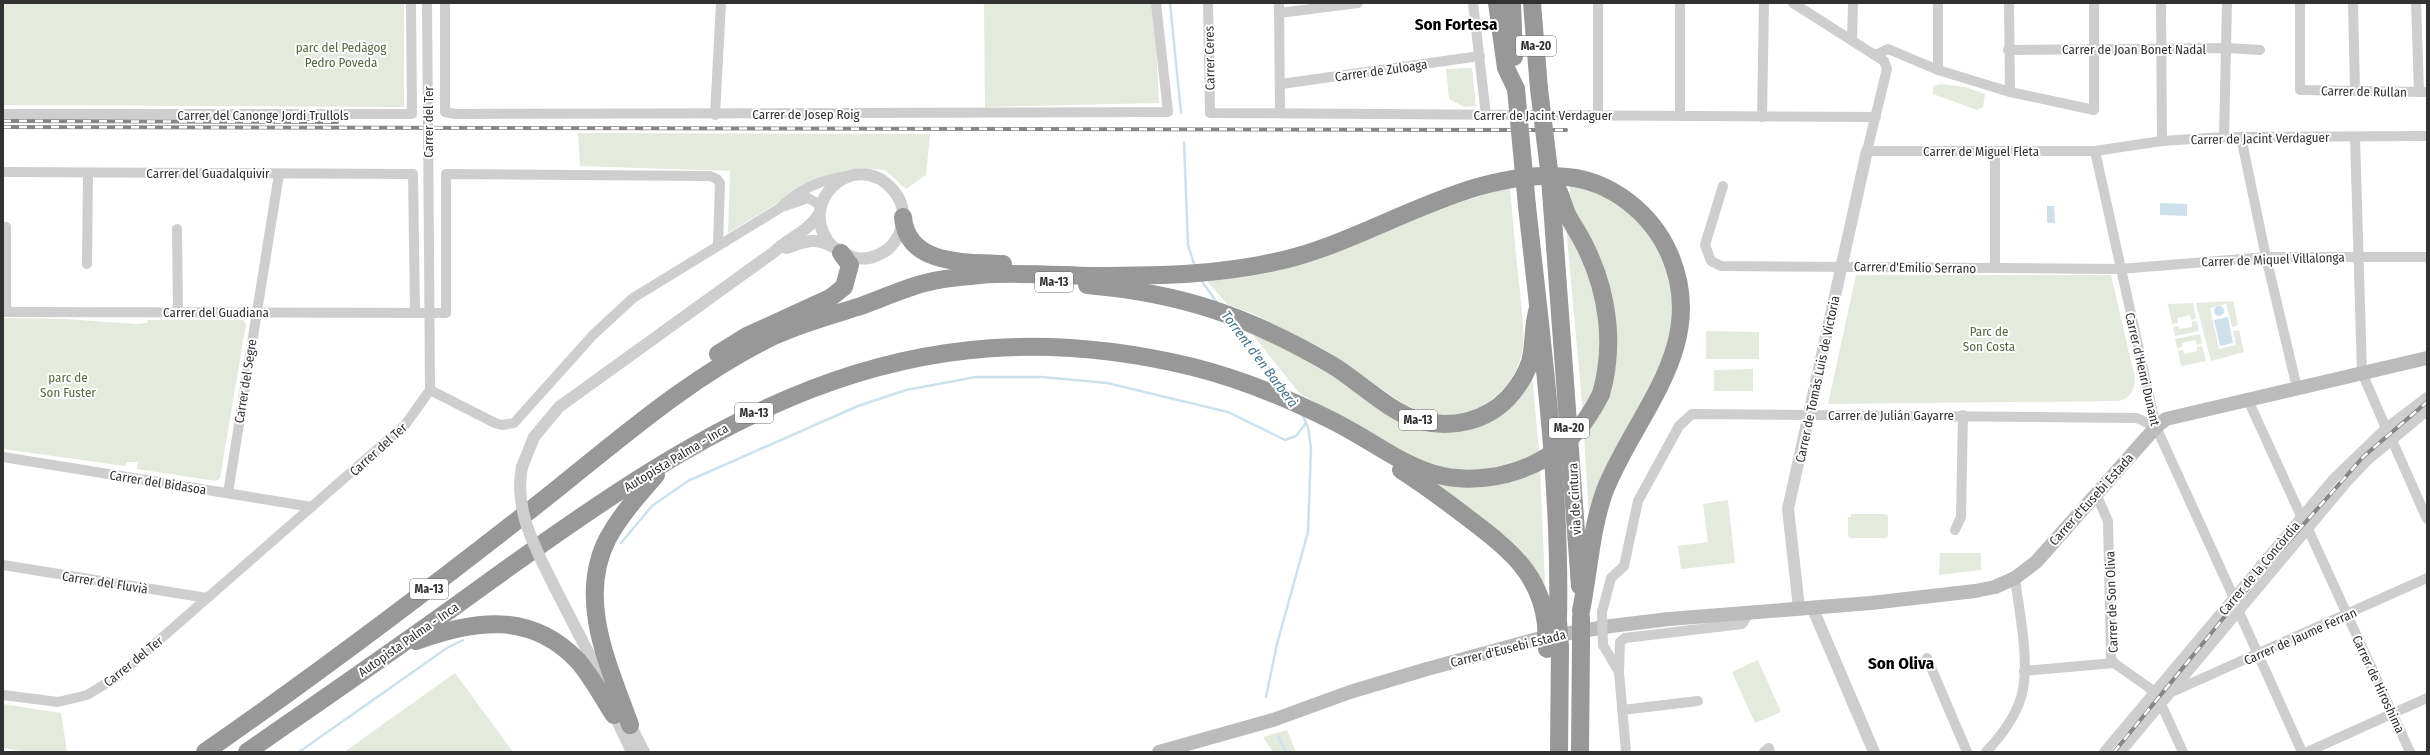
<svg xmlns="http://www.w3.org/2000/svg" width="2430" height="755" viewBox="0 0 2430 755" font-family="'Fira Sans Condensed',sans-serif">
	<rect width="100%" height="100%" fill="#fff"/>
	<g fill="#e4eadd">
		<polygon points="3,3 404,3 404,107 3,105"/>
		<polygon points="984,3 1154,3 1159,103 985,107"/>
		<polygon points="1472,68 1476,106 1464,107 1449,99 1446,69"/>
		<polygon points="1941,84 1965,87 1985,94 1983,107 1977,110 1933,94 1933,86"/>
		<polygon points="578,133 930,134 926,175 906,189 885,170 862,168 819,178 728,233 730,171 580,166"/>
		<path d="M1570 184C1579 187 1590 188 1599 192 1634 209 1664 246 1672 285 1677 308 1670 337 1662 359L1589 519 1584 436C1610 409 1617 375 1617 339L1571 205Z"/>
		<path d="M1510 187C1513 222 1516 257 1520 292 1521 310 1525 329 1523 347 1519 374 1502 396 1478 408 1454 420 1429 416 1405 405L1328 352 1256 315 1227 304 1206 280Z"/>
		<polygon points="1566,227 1578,243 1600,309 1599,380 1583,413"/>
		<path d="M1856 275H2111L2135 378C2134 391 2131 398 2118 401L1828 404Z"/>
		<polygon points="2233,301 2238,325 2232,327 2226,304 2210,308 2219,349 2236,345 2233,331 2239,330 2244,352 2211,361 2196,303"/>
		<polygon points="2193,303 2196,319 2191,320 2190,315 2177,318 2178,323 2172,324 2168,304"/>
		<polygon points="3,318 65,319 136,324 147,323 148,320 243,320 246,324 220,478 216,481 137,469 138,462 127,462 125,466 3,449"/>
		<polygon points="2197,321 2199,331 2175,336 2173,327 2178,326 2179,329 2192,327 2192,322"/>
		<polygon points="1249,330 1448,431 1532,373 1539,452 1517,463 1471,471 1440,467 1409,457 1299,393"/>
		<polygon points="1706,331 1759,332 1759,359 1706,359"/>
		<polygon points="2200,334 2202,343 2197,345 2195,340 2182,343 2182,347 2177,348 2175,339"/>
		<polygon points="2202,346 2206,361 2181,366 2178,351 2183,350 2184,354 2197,351 2197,347"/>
		<polygon points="1753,369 1753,391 1714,391 1714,370"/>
		<polygon points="1540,470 1545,584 1434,483"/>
		<polygon points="1728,500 1735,563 1681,569 1678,546 1708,542 1703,504"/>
		<polygon points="1851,514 1886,514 1888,516 1888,536 1886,538 1850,538 1848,536 1848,517 1851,517"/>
		<polygon points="1940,553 1981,553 1981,570 1939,575"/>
		<polygon points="1758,660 1781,712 1755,723 1732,672"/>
		<polygon points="455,673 513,752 344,752"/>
		<polygon points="3,704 61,713 67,752 27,752 3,748"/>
		<polygon points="1287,730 1296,752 1273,752 1263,737"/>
	</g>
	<g fill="#cee1eb">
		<polygon points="2160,203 2187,204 2187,216 2160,215"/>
		<polygon points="2047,206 2054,206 2055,223 2047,223"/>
		<circle cx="2219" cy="311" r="5"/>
		<polygon points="2228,317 2233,343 2220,346 2214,320"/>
	</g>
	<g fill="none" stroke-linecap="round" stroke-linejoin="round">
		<g stroke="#cee1eb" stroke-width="2.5">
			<polyline points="1170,3 1181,113"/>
			<polyline points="1184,143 1188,245 1195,267"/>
			<polyline points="1201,280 1218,304"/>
			<polyline points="1238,327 1287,391"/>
			<polyline points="621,543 652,506 688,481 858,406 906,390 976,377 1042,377 1107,383 1228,412 1285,440 1296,436 1306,423"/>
			<polyline points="1266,697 1277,644 1308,532 1311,448 1308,427 1302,414"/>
			<polyline points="1278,736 1286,752"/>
			<polyline points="299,752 447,648 463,640"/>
		</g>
		<g stroke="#cecece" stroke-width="10">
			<polyline points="445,3 445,112 455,114 1168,112 1156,3"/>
			<polyline points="1208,3 1210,113 1876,117"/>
			<polyline points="1279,3 1280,112"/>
			<polyline points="1473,3 1486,115"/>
			<polyline points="1793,3 1884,61 1887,69 1867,151 2095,151 2162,141 2224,137 2427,136"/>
			<polyline points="2009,3 2010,92"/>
			<polyline points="2161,3 2162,141"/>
			<polyline points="2300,3 2300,90 2427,92"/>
			<polyline points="2353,3 2355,91"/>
			<polyline points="2416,3 2419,92"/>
			<polyline points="1279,13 1358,3"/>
			<polyline points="1852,40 1853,3"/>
			<polyline points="2008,50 2227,48 2260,50"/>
			<polyline points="1876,55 1888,49 1938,70 2010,92 2094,110 2094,3"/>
			<polyline points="1938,70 1938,3"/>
			<polyline points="1281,84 1480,56"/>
			<polyline points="3,114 412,114 411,3"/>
			<polyline points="715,115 721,3"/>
			<polyline points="1598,115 1598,3"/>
			<polyline points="1680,116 1680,3"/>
			<polyline points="1762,117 1764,3"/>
			<polyline points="2224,137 2227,3"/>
			<polyline points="2241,137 2266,257 2297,388"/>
			<polyline points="2355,137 2362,373 2386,428"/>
			<polyline points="2095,151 2156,427 2234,598"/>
			<polyline points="3,172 413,174 415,312"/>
			<polyline points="1723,186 1705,245 1711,261 1721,266 2120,269 2266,257 2427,257"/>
			<polyline points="785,206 808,198 817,203 820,209"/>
			<polyline points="6,227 6,312"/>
			<polyline points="177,229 178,312"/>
			<polyline points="87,264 88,173"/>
			<polyline points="1995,267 1995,151"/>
			<polyline points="3,312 446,313 446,174 710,176 717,179 720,183 718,244"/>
			<path d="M430 390 495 423 502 425 514 423 593 335 633 298 780 208C799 189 822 179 849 176"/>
			<polyline points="2248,400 2301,516"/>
			<polyline points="2392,440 2427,519"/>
			<polyline points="3,457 312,507"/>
			<polyline points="228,493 279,174"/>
			<polyline points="2096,494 2108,521 2111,658 2114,663 2155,692"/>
			<polyline points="2308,529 2410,752"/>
			<polyline points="1955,530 1961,517 1963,415"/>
			<polyline points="3,565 207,598"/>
			<polyline points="1602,612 1611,578 1624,566 1638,501 1679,426 1692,414 2137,418 2156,427"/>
			<polyline points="2239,612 2302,752"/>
			<polyline points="1603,645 1619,672"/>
			<polyline points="1927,658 1967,752"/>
			<polyline points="2024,671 2114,663"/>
			<polyline points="2174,691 2427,578"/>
			<polyline points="3,695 58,702 87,695 117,677 405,425 430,390 429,250"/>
			<polyline points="2161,704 2183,752"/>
			<polyline points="1622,710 1698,701"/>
			<polyline points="1626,752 1619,672 1620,642 1625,638 1742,624 1751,611"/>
			<polyline points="1764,752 1769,748 1770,752"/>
			<path d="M1986 752C2002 735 2019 713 2023 689 2029 658 2019 610 2015 578"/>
			<polyline points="2104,752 2334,478 2386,428 2427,397"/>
			<polyline points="2121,752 2347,482 2368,460 2427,411"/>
			<polyline points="2307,752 2427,698"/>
		</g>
		<g stroke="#cecece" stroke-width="12">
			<path d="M786 248C797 245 804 240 815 241 841 243 849 269 880 254 893 248 901 235 903 220 904 209 900 198 893 190 855 146 792 204 833 247"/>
			<path d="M522 467 534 437 559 407 774 252C788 238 810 231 820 212"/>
			<polyline points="555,588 605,685"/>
			<polyline points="1812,607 1874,752"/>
			<polyline points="1799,608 1788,509 1867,151"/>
			<polyline points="611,708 632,752"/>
			<polyline points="627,719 644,752"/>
		</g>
		<polyline stroke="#bbb" stroke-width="14" points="1159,752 1273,720 1350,692 1427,669 1541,638 1611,626 1669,619 1871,603 1975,591 1995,587 2015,578 2036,562 2156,427 2166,419 2427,358"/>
		<g stroke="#989898" stroke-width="18">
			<polyline points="1497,3 1506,68 1516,89"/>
			<polyline points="1512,3 1514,57"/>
			<polyline points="1532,3 1539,89"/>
			<polyline points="1550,178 1580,586"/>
			<path d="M1555 185C1562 195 1563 206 1568 216 1574 227 1581 237 1586 248 1608 293 1615 345 1601 394"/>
			<path d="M1527 206C1542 344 1561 482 1558 621"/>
			<path d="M903 217C907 266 966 262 1003 264"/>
			<path d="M1087 285C1182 293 1250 317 1332 365 1360 382 1390 413 1421 421 1452 429 1486 421 1508 398 1517 388 1526 374 1530 362 1535 344 1532 327 1538 308"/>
			<polyline points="718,354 747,336 830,298 844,287 850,265 841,253"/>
			<path d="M1401 470C1424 485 1446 501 1468 518 1507 548 1540 572 1546 624"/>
			<path d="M416 641C474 620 531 611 578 661 592 677 602 697 614 715"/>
			<path d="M630 725C609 666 576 599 608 538 621 514 639 495 656 475"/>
			<path d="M205 752C317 674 426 592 533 508 611 447 685 379 774 336 802 323 832 315 861 306 884 298 906 287 929 282 945 278 963 277 980 275 1017 272 1054 275 1092 276 1160 276 1229 275 1295 257 1384 232 1474 167 1567 177 1611 181 1651 213 1669 253 1710 345 1636 412 1605 490 1591 528 1589 571 1581 611"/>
			<path d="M247 752C326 697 405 643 483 586 710 422 900 296 1193 367 1241 379 1287 398 1331 420 1394 451 1427 493 1506 474"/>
			<polyline points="1559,752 1560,647"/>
			<polyline points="1580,752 1581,642"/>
		</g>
		<g stroke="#868686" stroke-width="4">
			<g id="rail">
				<polyline points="3,121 337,122"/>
				<polyline points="3,127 1566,130"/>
				<polyline points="2114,752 2258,576 2363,457 2427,402"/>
			</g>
		</g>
		<use href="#rail" stroke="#fff" stroke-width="2.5" stroke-dasharray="8" stroke-linecap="butt"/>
		<g stroke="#cecece" stroke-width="10">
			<polyline points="427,3 429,250"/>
			<polyline points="1602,612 1603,645"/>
		</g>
		<path stroke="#cecece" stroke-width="12" d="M522 467C513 511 537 551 555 588"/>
		<g stroke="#989898" stroke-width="18">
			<polyline points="1516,89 1527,206"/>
			<polyline points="1539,89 1550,178"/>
			<path d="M1506 474C1551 463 1581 435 1601 394"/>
			<polyline points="1581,618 1581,642"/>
			<polyline points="1558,621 1560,647"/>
			<polyline points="1546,624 1547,649"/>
		</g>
	</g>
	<g text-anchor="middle" stroke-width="4" stroke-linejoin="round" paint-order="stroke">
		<g fill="#fff" stroke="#6f6f6f" stroke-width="1">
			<rect x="1516" y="36" width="40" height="20" rx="3"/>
			<rect x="1035" y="272" width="38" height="20" rx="3"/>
			<rect x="735" y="403" width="38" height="20" rx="3"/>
			<rect x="1399" y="410" width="38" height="20" rx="3"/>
			<rect x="1549" y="418" width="40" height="20" rx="3"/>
			<rect x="410" y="579" width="38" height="20" rx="3"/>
		</g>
		<g font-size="12" font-weight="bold" fill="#313131">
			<text x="1536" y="50">Ma-20</text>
			<text x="1054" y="286">Ma-13</text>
			<text x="754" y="417">Ma-13</text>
			<text x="1418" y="424">Ma-13</text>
			<text x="1569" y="432">Ma-20</text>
			<text x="429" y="593">Ma-13</text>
		</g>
		<g font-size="13" fill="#566a41" stroke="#fff">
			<text x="341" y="52">parc del Pedàgog<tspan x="341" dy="15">Pedro Poveda</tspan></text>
			<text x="1989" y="336">Parc de<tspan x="1989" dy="15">Son Costa</tspan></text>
			<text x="68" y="382">parc de<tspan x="68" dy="15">Son Fuster</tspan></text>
		</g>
		<g font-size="13" fill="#313131" stroke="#fff">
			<text x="2134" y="54">Carrer de Joan Bonet Nadal</text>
			<text transform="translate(1209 58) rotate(-91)" y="5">Carrer Ceres</text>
			<text transform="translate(1381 70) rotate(-8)" y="5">Carrer de Zuloaga</text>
			<text transform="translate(2364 91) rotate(1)" y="5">Carrer de Rullan</text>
			<text x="806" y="119">Carrer de Josep Roig</text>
			<text x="263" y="120">Carrer del Canonge Jordi Trullols</text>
			<text x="1543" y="120">Carrer de Jacint Verdaguer</text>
			<text transform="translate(428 122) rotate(-90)" y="5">Carrer del Ter</text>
			<text transform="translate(2260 138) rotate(-1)" y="5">Carrer de Jacint Verdaguer</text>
			<text x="1981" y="156">Carrer de Miguel Fleta</text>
			<text x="208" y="178">Carrer del Guadalquivir</text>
			<text transform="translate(2273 259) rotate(-2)" y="5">Carrer de Miquel Villalonga</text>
			<text transform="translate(1915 267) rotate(1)" y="5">Carrer d'Emilio Serrano</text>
			<text x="216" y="317">Carrer del Guadiana</text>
			<text transform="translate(2143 369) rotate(77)" y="5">Carrer d'Henri Dunant</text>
			<text transform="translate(1817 379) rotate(-78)" y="5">Carrer de Tomás Luis de Victoria</text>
			<text transform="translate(245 381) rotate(-81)" y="5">Carrer del Segre</text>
			<text x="1891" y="420">Carrer de Julián Gayarre</text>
			<text transform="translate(378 449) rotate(-42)" y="5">Carrer del Ter</text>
			<text transform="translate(676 457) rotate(-31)" y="5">Autopista Palma - Inca</text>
			<text transform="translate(158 482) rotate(9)" y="5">Carrer del Bidasoa</text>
			<text transform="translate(1574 499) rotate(-93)" y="5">via de cintura</text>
			<text transform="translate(2091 499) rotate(-48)" y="5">Carrer d'Eusebi Estada</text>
			<text transform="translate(2259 568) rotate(-50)" y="5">Carrer de la Concòrdia</text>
			<text transform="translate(105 582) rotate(9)" y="5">Carrer del Fluvià</text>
			<text transform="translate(2111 602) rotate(-92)" y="5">Carrer de Son Oliva</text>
			<text transform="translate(2300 636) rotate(-24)" y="5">Carrer de Jaume Ferran</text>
			<text transform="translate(408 639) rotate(-35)" y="5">Autopista Palma - Inca</text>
			<text transform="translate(1508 648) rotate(-14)" y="5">Carrer d'Eusebi Estada</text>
			<text transform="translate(133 661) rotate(-39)" y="5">Carrer del Ter</text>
			<text transform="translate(2379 684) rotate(65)" y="5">Carrer de Hiroshima</text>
		</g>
		<g font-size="14" font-style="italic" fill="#44758e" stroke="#fff">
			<text transform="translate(1260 359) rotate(53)" y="5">Torrent d'en Barberà</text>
		</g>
		<g font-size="17" font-weight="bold" fill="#000" stroke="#fff">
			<text x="1456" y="30">Son Fortesa</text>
			<text x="1901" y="669">Son Oliva</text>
		</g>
	</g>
	<rect width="2430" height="755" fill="none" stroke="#313131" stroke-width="8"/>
</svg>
